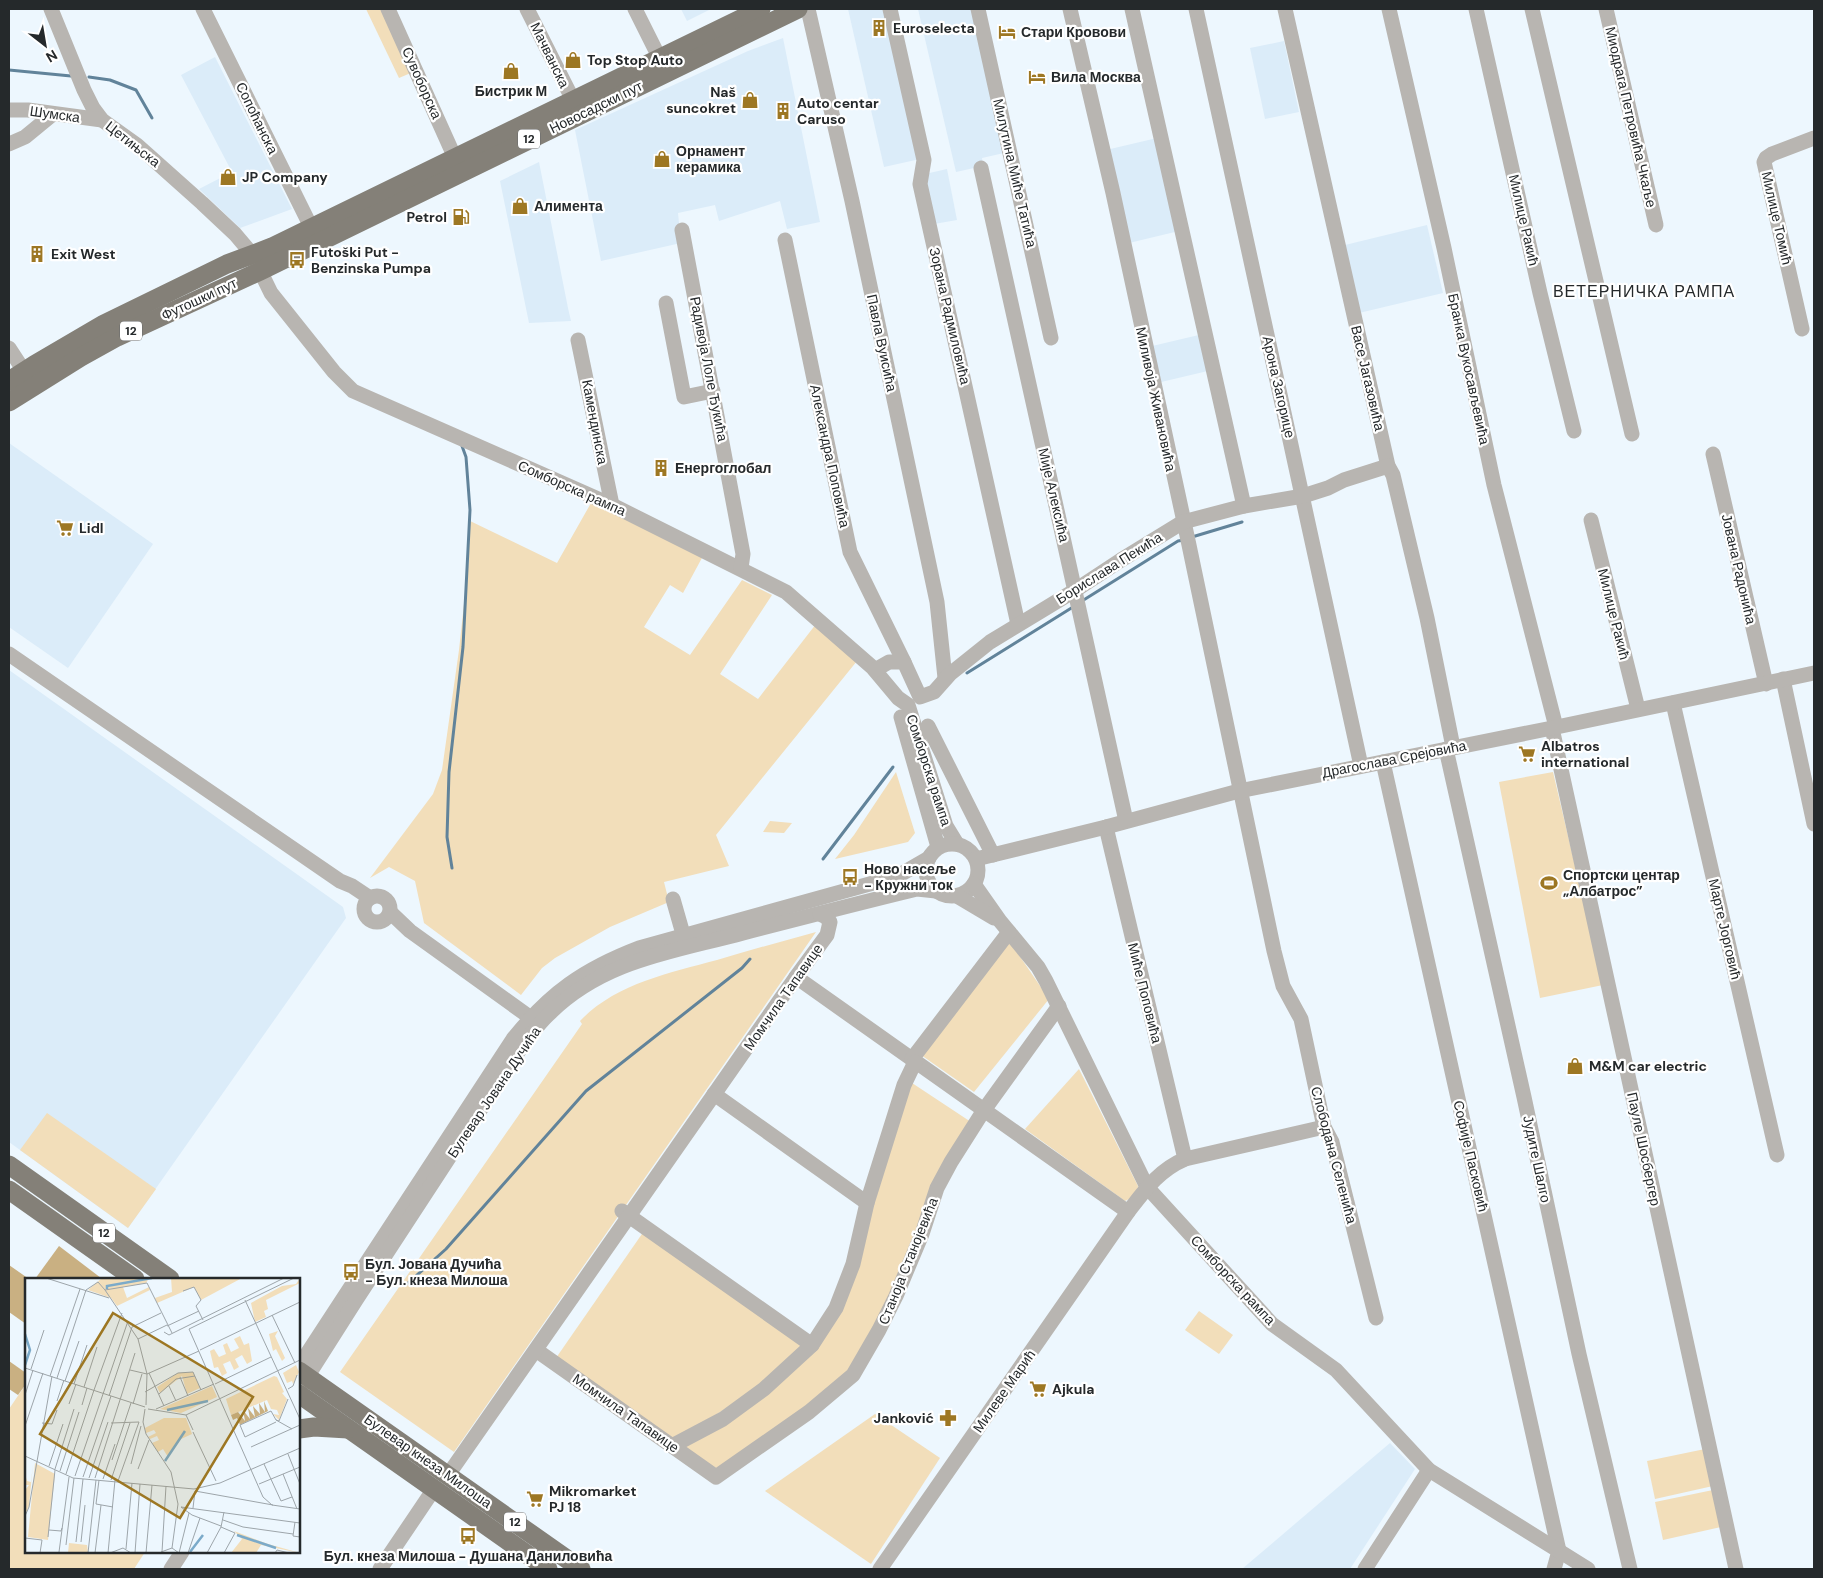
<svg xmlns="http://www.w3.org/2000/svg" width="1823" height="1578" viewBox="0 0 1823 1578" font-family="'DM Sans',sans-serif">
	<rect width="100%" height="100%" fill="#edf7fe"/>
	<g fill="#dbecf9">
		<polygon points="681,9 711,9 687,21"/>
		<polygon points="848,9 884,9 920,159 884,167"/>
		<polygon points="918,9 973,9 1004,153 982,158 983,166 956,172"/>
		<polygon points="783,38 820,222 787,229 780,201 719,221 715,205 678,213 681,243 601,261 575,130 748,51"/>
		<polygon points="1284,41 1299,112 1265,119 1250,48"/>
		<polygon points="215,57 292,209 240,228 199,189 232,172 181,75"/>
		<polygon points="1157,138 1179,231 1129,243 1106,150"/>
		<polygon points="539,162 568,308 571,321 529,323 500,181"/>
		<polygon points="947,169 957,220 934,224 925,174"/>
		<polygon points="1427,225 1443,293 1359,313 1345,245"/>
		<polygon points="1203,334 1212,370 1157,383 1148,347"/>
		<polygon points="9,443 153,544 68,668 9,627"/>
		<polygon points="9,670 343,907 346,918 128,1228 9,1142"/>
		<polygon points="1390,1443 1415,1469 1350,1569 1242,1569"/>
	</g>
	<g fill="#f2deba">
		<polygon points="366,9 385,9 413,72 399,78"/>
		<polygon points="591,503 703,556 683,593 670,585 644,627 690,655 742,580 772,595 720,674 758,699 816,624 857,661 716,835 729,866 664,882 669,902 610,927 555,958 542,968 521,995 424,923 415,881 389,867 370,878 433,794 442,770 459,650 469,558 468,520 557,563"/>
		<polygon points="896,772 915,833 908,842 835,859 854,835"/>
		<polygon points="1553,772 1603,985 1540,998 1499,782"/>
		<polygon points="770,821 792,823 784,833 763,832"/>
		<path d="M816 932 454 1452 340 1372 582 1024 580 1021C615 984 669 973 717 960 750 950 783 941 816 932Z"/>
		<polygon points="1008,939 1049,999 974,1092 921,1055"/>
		<path d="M1079 1069 1138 1186C1138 1194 1132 1198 1125 1201L1025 1129Z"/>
		<polygon points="909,1081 971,1122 891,1297 852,1370 807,1408 715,1472 680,1446 813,1350 869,1222"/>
		<polygon points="47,1113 156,1189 128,1228 20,1150"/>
		<polygon points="644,1231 806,1345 761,1387 673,1441 556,1358"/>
		<polygon points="1199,1311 1233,1335 1219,1354 1185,1330"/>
		<polygon points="26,1384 26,1552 145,1552 134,1569 9,1569 9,1409"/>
		<polygon points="875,1414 940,1458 871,1564 765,1491"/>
		<polygon points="1705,1449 1713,1486 1655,1499 1647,1461"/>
		<polygon points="1713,1490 1721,1527 1663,1540 1655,1502"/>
	</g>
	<g fill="#c9b082">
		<polygon points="59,1246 101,1278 99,1279 35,1279"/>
		<polygon points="9,1265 29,1279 26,1279 26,1324 9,1312"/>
		<polygon points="9,1361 26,1373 26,1384 18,1395 9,1389"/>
	</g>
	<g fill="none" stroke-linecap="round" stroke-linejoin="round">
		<g stroke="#61839a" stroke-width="3">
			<polyline points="9,70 71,76"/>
			<polyline points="89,77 110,80 136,90 152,118"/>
			<polyline points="1192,537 1242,522"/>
			<polyline points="1082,601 1178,541 1184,540"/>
			<polyline points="967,673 1073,607"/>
			<polyline points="823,859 893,767"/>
			<polyline points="452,868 447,837 449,772 463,647 470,510 466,457 462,446"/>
			<polyline points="407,1284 446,1249 586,1091 742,968 750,959"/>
		</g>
		<g stroke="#b8b5b1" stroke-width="15">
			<polyline points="51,9 84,90 93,108 102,120 137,145 202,203 235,234 252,254 271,293 334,372 353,391 612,505 786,592 872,667 898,698 908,705 946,826 957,844"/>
			<polyline points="203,9 311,227"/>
			<polyline points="388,9 455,158"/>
			<polyline points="527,9 573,100"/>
			<polyline points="635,9 660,59"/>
			<polyline points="808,9 852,201 937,602 945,678"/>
			<polyline points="890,9 924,160 920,184 1018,624"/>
			<polyline points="978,9 1051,338"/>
			<polyline points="1070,9 1113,193 1189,545 1274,951 1283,986 1301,1019 1324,1127 1332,1142 1376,1318"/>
			<polyline points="1132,9 1244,506"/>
			<polyline points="1196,9 1361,766"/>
			<polyline points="1285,9 1388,466 1393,475 1427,618 1453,747"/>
			<polyline points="1389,9 1444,248 1494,485 1556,727"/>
			<polyline points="1476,9 1540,293 1574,431"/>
			<polyline points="1532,9 1632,434"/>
			<polyline points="1606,9 1656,225"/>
			<polyline points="9,110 28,110 102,120"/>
			<polyline points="9,144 25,137 53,114"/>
			<polyline points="981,168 1126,821"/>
			<polyline points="682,230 743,554 741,568"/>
			<polyline points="785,240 850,552 904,662"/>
			<polyline points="666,303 684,397 713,391"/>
			<polyline points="1802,329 1764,162 1766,158 1772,154 1814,138"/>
			<polyline points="578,340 612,505"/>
			<polyline points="9,348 24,371"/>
			<polyline points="1713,454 1766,684"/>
			<polyline points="1591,520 1638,709"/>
			<polyline points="9,654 340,881 352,886 370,898"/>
			<polyline points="875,670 889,662 904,662 920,697 934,692 950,674 990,642 1074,591 1121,560 1183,522 1244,506 1303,496 1328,488 1344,480 1388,466"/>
			<polyline points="1783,679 1814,824"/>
			<polyline points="1673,703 1777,1155"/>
			<polyline points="901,717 938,847"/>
			<polyline points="928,726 993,855"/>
			<polyline points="1552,728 1736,1569"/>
			<polyline points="1446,749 1524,1097 1579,1354 1630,1569"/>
			<polyline points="1383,762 1559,1551 1554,1569"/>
			<polyline points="1106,827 1185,1159"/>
			<circle cx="952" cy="870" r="26"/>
			<polyline points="976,859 1106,827 1239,791 1552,728 1814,673"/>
			<polyline points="974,884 1000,921 1038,967 1046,981 1147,1187 1272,1324 1336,1370 1429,1470 1588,1569"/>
			<circle cx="377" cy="909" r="13"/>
			<polyline points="957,896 994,918"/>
			<polyline points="673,899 683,934"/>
			<polyline points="390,912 410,931 538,1023"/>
			<polyline points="796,977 1128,1212"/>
			<polyline points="912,1059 1009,932"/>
			<polyline points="714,1094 867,1203"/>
			<polyline points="622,1211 812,1345"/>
			<polyline points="536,1350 716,1477 809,1412 853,1375 879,1330 896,1296 922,1234 937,1188 951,1162 984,1110 1059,1006"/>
			<path d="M299 1366 513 1039C550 993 584 969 639 948L884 880 903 873 929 858"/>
			<path d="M302 1385 356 1300 522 1046C531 1035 539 1023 549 1014 603 960 673 952 743 933 801 918 859 903 917 889L936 891"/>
			<polyline points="672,1446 723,1419 764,1389 812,1345 836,1308 853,1264 867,1203 904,1085 915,1062"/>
			<polyline points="448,1475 796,977 827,935 830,922 826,917 820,914"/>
			<polyline points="171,1569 182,1552"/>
			<polyline points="380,1569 434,1489"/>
			<path d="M880 1569 1128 1212C1145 1190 1159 1170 1185 1159L1324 1127"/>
			<polyline points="1365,1569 1429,1470"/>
		</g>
		<g stroke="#848078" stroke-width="19">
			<polyline points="9,381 34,365 104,324 227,264 272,247 761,9"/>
			<polyline points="9,402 81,357 117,337 260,271 798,9"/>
			<polyline points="9,1165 170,1279"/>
			<polyline points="9,1190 135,1279"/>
			<polyline points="299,1371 581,1569"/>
			<polyline points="299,1394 548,1569"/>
			<polyline points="299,1429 314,1427 348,1429"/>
		</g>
	</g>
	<defs>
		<g id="building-bare" transform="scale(1.35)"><path d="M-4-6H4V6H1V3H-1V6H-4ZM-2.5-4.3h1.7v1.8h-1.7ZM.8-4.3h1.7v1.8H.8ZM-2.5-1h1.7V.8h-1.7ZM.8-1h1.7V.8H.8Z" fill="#9d7723" stroke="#fff" stroke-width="2.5" paint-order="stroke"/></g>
		<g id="hotel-bare" transform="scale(1.35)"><path d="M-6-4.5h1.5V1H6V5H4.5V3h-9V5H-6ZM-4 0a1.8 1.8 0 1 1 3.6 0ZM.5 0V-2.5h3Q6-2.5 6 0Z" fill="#9d7723" stroke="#fff" stroke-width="2.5" paint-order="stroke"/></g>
		<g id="shop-bare" transform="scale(1.35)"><path d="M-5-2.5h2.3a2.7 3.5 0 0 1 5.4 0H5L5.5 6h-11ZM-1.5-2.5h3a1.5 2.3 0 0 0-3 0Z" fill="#9d7723" stroke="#fff" stroke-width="2.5" paint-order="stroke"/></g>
		<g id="fuel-bare" transform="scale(1.35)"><path d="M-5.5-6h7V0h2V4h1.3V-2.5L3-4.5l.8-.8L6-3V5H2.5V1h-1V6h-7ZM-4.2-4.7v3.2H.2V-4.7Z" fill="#9d7723" stroke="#fff" stroke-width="2.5" paint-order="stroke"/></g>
		<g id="bus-bare" transform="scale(1.35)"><path d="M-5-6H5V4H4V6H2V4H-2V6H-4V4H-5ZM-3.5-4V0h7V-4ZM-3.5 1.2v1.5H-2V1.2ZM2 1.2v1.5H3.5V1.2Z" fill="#9d7723" stroke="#fff" stroke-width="2.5" paint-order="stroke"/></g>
		<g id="supermarket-bare" transform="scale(1.35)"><path d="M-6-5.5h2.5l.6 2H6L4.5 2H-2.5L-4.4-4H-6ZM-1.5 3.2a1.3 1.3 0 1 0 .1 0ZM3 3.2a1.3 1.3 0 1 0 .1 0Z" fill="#9d7723" stroke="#fff" stroke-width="2.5" paint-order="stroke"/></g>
		<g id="stadium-bare" transform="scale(1.35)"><path d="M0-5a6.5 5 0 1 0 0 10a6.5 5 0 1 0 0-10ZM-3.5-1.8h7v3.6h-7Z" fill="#9d7723" stroke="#fff" stroke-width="2.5" paint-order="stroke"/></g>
		<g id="pharmacy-bare" transform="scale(1.35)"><path d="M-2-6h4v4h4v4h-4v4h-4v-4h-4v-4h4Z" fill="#9d7723" stroke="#fff" stroke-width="2.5" paint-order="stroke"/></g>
	</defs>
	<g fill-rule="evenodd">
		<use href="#building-bare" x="879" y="28"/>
		<use href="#hotel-bare" x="1007" y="32"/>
		<use href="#shop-bare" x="573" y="60"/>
		<use href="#shop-bare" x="511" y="71"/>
		<use href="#hotel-bare" x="1037" y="77"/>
		<use href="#shop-bare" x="750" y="100"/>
		<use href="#building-bare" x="783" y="111"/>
		<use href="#shop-bare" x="662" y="159"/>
		<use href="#shop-bare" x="228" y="177"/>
		<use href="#shop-bare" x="520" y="206"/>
		<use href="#fuel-bare" x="461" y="217"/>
		<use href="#building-bare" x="37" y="254"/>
		<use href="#bus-bare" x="297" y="260"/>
		<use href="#building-bare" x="661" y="468"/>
		<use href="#supermarket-bare" x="65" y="528"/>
		<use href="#supermarket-bare" x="1527" y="754"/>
		<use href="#bus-bare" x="850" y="877"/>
		<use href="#stadium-bare" x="1549" y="883"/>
		<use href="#shop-bare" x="1575" y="1066"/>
		<use href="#bus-bare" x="351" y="1272"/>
		<use href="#supermarket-bare" x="1038" y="1389"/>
		<use href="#pharmacy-bare" x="948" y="1418"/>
		<use href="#supermarket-bare" x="535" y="1499"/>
		<use href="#bus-bare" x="468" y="1536"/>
	</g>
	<g text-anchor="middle" stroke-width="4.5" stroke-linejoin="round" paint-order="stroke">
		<g fill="#fff" stroke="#66696b" stroke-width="1">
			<rect x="518" y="129.5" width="22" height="19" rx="4"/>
			<rect x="120" y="321.5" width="22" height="19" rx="4"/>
			<rect x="93" y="1223.5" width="22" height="19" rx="4"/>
			<rect x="504" y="1512.5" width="22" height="19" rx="4"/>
		</g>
		<g font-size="12" font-weight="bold" fill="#25292b">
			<text x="529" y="143">12</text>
			<text x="131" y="335">12</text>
			<text x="104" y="1237">12</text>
			<text x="515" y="1526">12</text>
		</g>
		<g font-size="14" font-weight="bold" fill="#25292b" stroke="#fff" text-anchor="start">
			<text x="893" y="33">Euroselecta</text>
			<text x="1021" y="37">Стари Кровови</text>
			<text x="587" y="65">Top Stop Auto</text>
			<text x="1051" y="82">Вила Москва</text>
			<text x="511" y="96" text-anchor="middle">Бистрик М</text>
			<text x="736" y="97" text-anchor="end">Naš<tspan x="736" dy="16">suncokret</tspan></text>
			<text x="797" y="108">Auto centar<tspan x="797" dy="16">Caruso</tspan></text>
			<text x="676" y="156">Орнамент<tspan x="676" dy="16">керамика</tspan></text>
			<text x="242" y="182">JP Company</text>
			<text x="534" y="211">Алимента</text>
			<text x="447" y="222" text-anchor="end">Petrol</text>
			<text x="311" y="257">Futoški Put -<tspan x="311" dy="16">Benzinska Pumpa</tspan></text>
			<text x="51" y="259">Exit West</text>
			<text x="675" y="473">Енергоглобал</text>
			<text x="79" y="533">Lidl</text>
			<text x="1541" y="751">Albatros<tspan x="1541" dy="16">international</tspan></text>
			<text x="864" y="874">Ново насеље<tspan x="864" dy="16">- Кружни ток</tspan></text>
			<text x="1563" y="880">Спортски центар<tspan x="1563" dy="16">„Албатрос”</tspan></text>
			<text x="1589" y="1071">M&amp;M car electric</text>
			<text x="365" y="1269">Бул. Јована Дучића<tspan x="365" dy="16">- Бул. кнеза Милоша</tspan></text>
			<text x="1052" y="1394">Ajkula</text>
			<text x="934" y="1423" text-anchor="end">Janković</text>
			<text x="549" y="1496">Mikromarket<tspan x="549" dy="16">PJ 18</tspan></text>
			<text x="468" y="1561" text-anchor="middle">Бул. кнеза Милоша - Душана Даниловића</text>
		</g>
		<g font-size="14" fill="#25292b" stroke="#fff">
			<text transform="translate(550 55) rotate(64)" y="5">Мачванска</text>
			<text transform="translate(422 83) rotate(66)" y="5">Сувоборска</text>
			<text transform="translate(596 107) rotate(-26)" y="5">Новосадски пут</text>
			<text transform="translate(55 114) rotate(8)" y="5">Шумска</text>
			<text transform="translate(1631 117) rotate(77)" y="5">Миодрага Петровића Чкаље</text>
			<text transform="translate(257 118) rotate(64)" y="5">Сопоћанска</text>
			<text transform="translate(133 144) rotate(38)" y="5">Цетињска</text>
			<text transform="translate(1015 173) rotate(77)" y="5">Милутина Миће Татића</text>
			<text transform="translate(1777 218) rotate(77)" y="5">Милице Томић</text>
			<text transform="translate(1524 220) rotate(77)" y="5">Милице Ракић</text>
			<text transform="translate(199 299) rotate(-25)" y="5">Футошки пут</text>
			<text transform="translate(950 316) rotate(77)" y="5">Зорана Радмиловића</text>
			<text transform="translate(882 343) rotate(78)" y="5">Павла Вуисића</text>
			<text transform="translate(709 369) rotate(79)" y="5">Радивоја Лоле Ђукића</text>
			<text transform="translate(1469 369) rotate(78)" y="5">Бранка Вукосављевића</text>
			<text transform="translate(1368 378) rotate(77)" y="5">Васе Јагазовића</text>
			<text transform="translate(1279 387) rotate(77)" y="5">Арона Загорице</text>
			<text transform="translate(1156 399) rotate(78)" y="5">Миливоја Живановића</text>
			<text transform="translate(595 422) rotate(79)" y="5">Камендинска</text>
			<text transform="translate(830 456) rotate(78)" y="5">Александра Поповића</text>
			<text transform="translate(572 488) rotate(24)" y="5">Сомборска рампа</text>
			<text transform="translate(1054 495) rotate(77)" y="5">Мије Алексића</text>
			<text transform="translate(1109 568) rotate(-32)" y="5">Борислава Пекића</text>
			<text transform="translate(1739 569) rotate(77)" y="5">Јована Радонића</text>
			<text transform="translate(1614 614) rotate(76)" y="5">Милице Ракић</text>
			<text transform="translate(1394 759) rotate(-11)" y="5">Драгослава Срејовића</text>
			<text transform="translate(929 770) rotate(72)" y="5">Сомборска рампа</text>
			<text transform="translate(1725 929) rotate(77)" y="5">Марте Јорговић</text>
			<text transform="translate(1145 993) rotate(76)" y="5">Миће Поповића</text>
			<text transform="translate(783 997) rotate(-55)" y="5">Момчила Тапавице</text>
			<text transform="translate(494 1092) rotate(-56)" y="5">Булевар Јована Дучића</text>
			<text transform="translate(1644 1149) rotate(78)" y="5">Пауле Шосбергер</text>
			<text transform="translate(1334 1155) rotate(75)" y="5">Слободана Селенића</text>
			<text transform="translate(1471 1156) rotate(77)" y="5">Софије Пасковић</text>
			<text transform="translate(1537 1159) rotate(78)" y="5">Јудите Шалго</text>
			<text transform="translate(908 1261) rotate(-68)" y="5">Станоја Станојевића</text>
			<text transform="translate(1233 1280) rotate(47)" y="5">Сомборска рампа</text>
			<text transform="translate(1004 1391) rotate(-55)" y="5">Милеве Марић</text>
			<text transform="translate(626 1413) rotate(35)" y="5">Момчила Тапавице</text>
			<text transform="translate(428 1461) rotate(35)" y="5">Булевар кнеза Милоша</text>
		</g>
		<g font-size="16" letter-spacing="1" fill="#25292b" stroke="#fff">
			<text x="1644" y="297">ВЕТЕРНИЧКА РАМПА</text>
		</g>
	</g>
	<g transform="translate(25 1278)">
		<rect width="275" height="275" fill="#edf7fe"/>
		<path d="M77 0H124L121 5 98 9 102 20 124 9 125 12 92 28 86 20 63 12ZM146 0H217L176 22 169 9 132 25 130 20 147 14ZM275 0V5L241 22 243 31 239 33 241 39 230 44 226 25 257 8 271 6ZM253 53 250 58 260 80 257 83 251 71 248 73 244 56ZM215 58 219 67 224 65 227 83 222 86 217 77 210 81 214 89 209 92 205 83 198 86 202 95 197 98 193 89 189 90 185 73 189 71 194 79 201 76 198 67 202 65 206 74 214 70 209 61ZM271 87 274 94 268 106 267 103 262 105 258 95ZM168 94 175 110 162 116 157 98 135 115 132 109 153 95ZM249 98 252 99 259 114 257 115 262 121 254 142 248 136 254 137 252 132 246 131 242 122 206 137 201 121ZM187 108 192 119 156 135 135 131ZM139 140H161L167 156 156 161 143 179 138 171 133 174 127 165 134 162 132 158 125 161 123 159 131 155 129 152 121 155 120 150ZM10 185 30 196 23 262 3 259ZM8 186 4 228 0 237V212L4 207H0V196L2 203 6 204ZM209 253 243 266 275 275 236 267 231 275H206L217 261ZM44 265 62 267 63 274 43 275Z" fill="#f2deba"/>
		<path d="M239 123 243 133 215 147 212 140 208 142 206 137 213 134 220 143 218 132 225 141 223 130 230 139 228 128 235 136 234 125 240 134Z" fill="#c9b082"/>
		<path fill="none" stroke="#7baac9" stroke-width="2.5" d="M82 11V8L127 0M0 56 5 72 0 87M142 132 183 123M140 183 160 153M212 257 251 270M165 274 178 257"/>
		<path fill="none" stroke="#9da5aa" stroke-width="1" d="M21 0 84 20M269 0 164 51 238 219 247 227 275 231M80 12 113 61 122 96 121 127M158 13 169 9 176 22 171 28 178 42M220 22 275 141M247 37 270 85M142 48 174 33M139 54 144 57 259 0M113 61 142 47M175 72 275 24M0 90 120 129M6 91 19 52M105 92 122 96 174 73M124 95 139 128M25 98 55 11M155 99 163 118M32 100 61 12 73 4 80 12 122 5 147 55M40 103 54 63M49 106 62 67M190 106 246 79M144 108 151 123M59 109 72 69M263 111 268 108 272 97M69 112 97 35M120 114 153 95 168 94 176 112M78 116 103 43M134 116 151 101 170 98M0 117 8 92M84 118 107 49 136 35M32 123 39 102M44 126 51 106M108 126 117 96M57 127 62 110M120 131 118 144 121 156 146 194 153 226 147 270M123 131 161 137 275 82M131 131 189 106M161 137 168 152M251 142 246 133 215 147 220 159 251 144M254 143 251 142 267 151M254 143 263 121M17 145 27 146 32 132M86 145 114 144M0 148 18 95M168 154 191 203M226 169 275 147M263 176 275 206M0 178 48 200 169 211 195 205 275 170M87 182 106 125M106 186 116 148M239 186 256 223 267 219M24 188 38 146M30 191 49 131M113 191 124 162M35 193 54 134M41 196 69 112M258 196 272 231M50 198 78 116M58 199 86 118M64 200 83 144M70 200 110 75M78 201 90 166M74 202 71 226 88 229M86 202 105 145M93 203 114 144M234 206 275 189M170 213 248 227M156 229 275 245M156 229 167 237 196 248M168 230 170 213M0 238 4 229 27 98M198 242 218 249 268 256M270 244 268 258 275 259M196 249 210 255 199 275M24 252 36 253 37 250M23 259 30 192M0 260 17 262 15 275M51 264 58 201M56 264 60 227M41 267 49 200M101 271 107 205M34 274 44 199M136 274 147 270 154 275M137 274 141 208M63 275 71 202M70 275 76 227M83 275 90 202M85 275 98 270 106 275M110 275 115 206M121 275 127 207M154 275 164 235M163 275 175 240M182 275 196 249 199 234M250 275 252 272 264 275"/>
		<path fill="#9d7723" fill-opacity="0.15" stroke="#9d7723" stroke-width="2.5" d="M88 35 228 119 155 240 15 156Z"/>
		<rect width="275" height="275" fill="none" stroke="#25292b" stroke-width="2.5"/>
	</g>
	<rect width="1823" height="1578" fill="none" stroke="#25292b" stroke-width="20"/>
	<g transform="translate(45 45) rotate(149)" stroke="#ffffff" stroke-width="4" paint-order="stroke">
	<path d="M0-4L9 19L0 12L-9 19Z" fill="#25292b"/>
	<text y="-8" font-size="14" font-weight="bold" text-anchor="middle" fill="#25292b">N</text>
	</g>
</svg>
